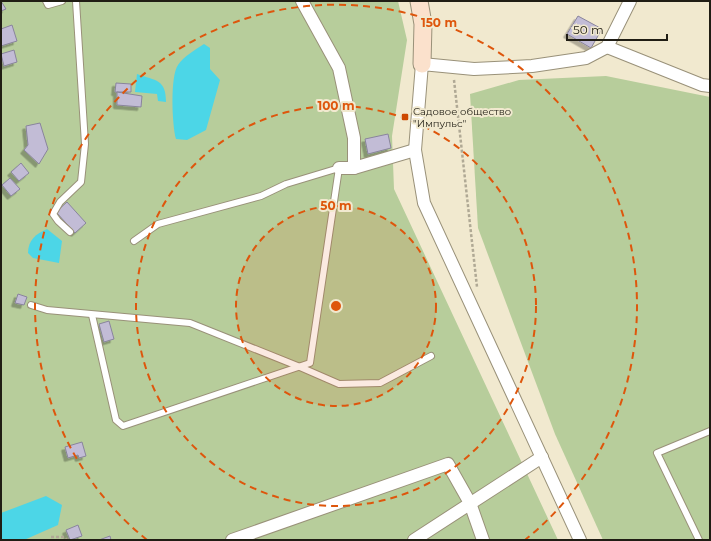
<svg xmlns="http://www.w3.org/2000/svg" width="711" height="541" viewBox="0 0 711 541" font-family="Montserrat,sans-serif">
	<defs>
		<filter id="shadow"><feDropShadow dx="-3.5" dy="3.5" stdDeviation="0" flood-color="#0004"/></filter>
	</defs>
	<rect width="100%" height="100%" fill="#f1e9cf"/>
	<g fill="#b7cd9b">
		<polygon points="1,1 398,1 407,40 392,136 394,189 558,540 1,540"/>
		<polygon points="606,76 710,97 710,540 603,540 555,434 478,228 470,94 519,80"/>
	</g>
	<g fill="#4cd6e7">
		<path d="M204 44 210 48V69L220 80 206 130 187 140 176 139C172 125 170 76 178 65 184 56 195 50 204 44Z"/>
		<path d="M137 74C156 81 166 79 166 102L158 101 157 94 135 92Z"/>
		<path d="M47 229 62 241 59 263 33 258 28 253C28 240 36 234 47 229Z"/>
		<polygon points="46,496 62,505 58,525 24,540 1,540 1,513"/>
	</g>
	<g fill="#c2bcd6" stroke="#89849c" filter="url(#shadow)">
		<polygon points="1,1 6,9 1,11"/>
		<polygon points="578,16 602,29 591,48 567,34"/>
		<polygon points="12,25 17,41 1,46 1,29"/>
		<polygon points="14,50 17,62 4,66 1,54"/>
		<polygon points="116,83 131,84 131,92 115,92"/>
		<polygon points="117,92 142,96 141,107 117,105"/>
		<polygon points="40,123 48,149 39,164 24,150 28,145 26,126"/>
		<polygon points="388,134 391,148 368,154 365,139"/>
		<polygon points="21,163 29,173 19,181 11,172"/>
		<polygon points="10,178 20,189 11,196 2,185"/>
		<polygon points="67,202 86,223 75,233 56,212"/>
		<polygon points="18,294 27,297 24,305 15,303"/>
		<polygon points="109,321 114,339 104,342 99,324"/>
		<polygon points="82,442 86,456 79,458 78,455 68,458 65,447"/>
		<polygon points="78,525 82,536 70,540 66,530"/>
		<polygon points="110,536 111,540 99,540"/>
	</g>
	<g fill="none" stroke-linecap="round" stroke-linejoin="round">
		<g stroke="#999179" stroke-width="8">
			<g id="lane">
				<polyline points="46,1 48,5 62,1"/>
				<polyline points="70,232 58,221 53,214 60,202 81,182 85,144 76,1"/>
				<polyline points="31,305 47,310 190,323 300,367 339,384 380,383 431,356"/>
				<polyline points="92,315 116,420 123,426 310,363 339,168 286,184 261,196 158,224 134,241"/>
				<polyline points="699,540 657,453 710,431"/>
			</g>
		</g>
		<g stroke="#999179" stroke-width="14">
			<g id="street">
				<polyline points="302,1 339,68 354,138 354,168"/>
				<polyline points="607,47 702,85 710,86"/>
				<polyline points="339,168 354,168 415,150"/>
				<polyline points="232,540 448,464 470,503 483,540"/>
				<polyline points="414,540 542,457"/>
				<polyline points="580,540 424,203 415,150 422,64 474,69 532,66 586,58 607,47 630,1"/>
			</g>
		</g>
		<g stroke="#999179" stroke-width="19">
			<polyline id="secondary" points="419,1 423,24 422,64"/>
		</g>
		<g stroke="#b0a995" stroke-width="2.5" stroke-dasharray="3 2" stroke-linecap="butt">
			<polyline points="454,80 477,287"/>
			<polyline points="51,537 64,537 67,540"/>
		</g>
		<use href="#lane" stroke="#fff" stroke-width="6"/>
		<use href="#street" stroke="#fff" stroke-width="12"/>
		<use href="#secondary" stroke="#fbe1cc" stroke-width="17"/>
	</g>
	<circle cx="336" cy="306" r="100" fill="#de560c" fill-opacity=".12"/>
	<g fill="none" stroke="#de560c" stroke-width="2" stroke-dasharray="7 5">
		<circle cx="336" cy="306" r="100"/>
		<circle cx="336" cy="306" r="200"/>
		<path d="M147 540A301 301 0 1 1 525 540"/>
	</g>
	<rect fill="#cd4800" stroke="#f1e9cf" stroke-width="1.5" x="401" y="113" width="8" height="8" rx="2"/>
	<g text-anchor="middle" stroke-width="4" stroke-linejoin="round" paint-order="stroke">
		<g font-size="10" fill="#201d14" stroke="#f1e9cf" text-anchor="start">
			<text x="413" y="115">Садовое общество<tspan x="413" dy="12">"Импульс"</tspan></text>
		</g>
	</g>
	<circle cx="336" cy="306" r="6" fill="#de560c" stroke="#f1e9cf" stroke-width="2"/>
	<g font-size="12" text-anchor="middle" font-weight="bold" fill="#de560c" stroke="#f1e9cf" stroke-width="4" stroke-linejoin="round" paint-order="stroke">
		<text x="439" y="27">150 m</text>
		<text x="336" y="110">100 m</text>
		<text x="336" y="210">50 m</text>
	</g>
	<rect width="711" height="541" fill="none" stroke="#201d14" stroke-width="4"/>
	<path d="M567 34v6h100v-6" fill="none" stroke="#201d14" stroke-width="2"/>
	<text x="573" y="34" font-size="12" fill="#201d14" stroke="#f1e9cf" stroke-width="3" paint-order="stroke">50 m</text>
</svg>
